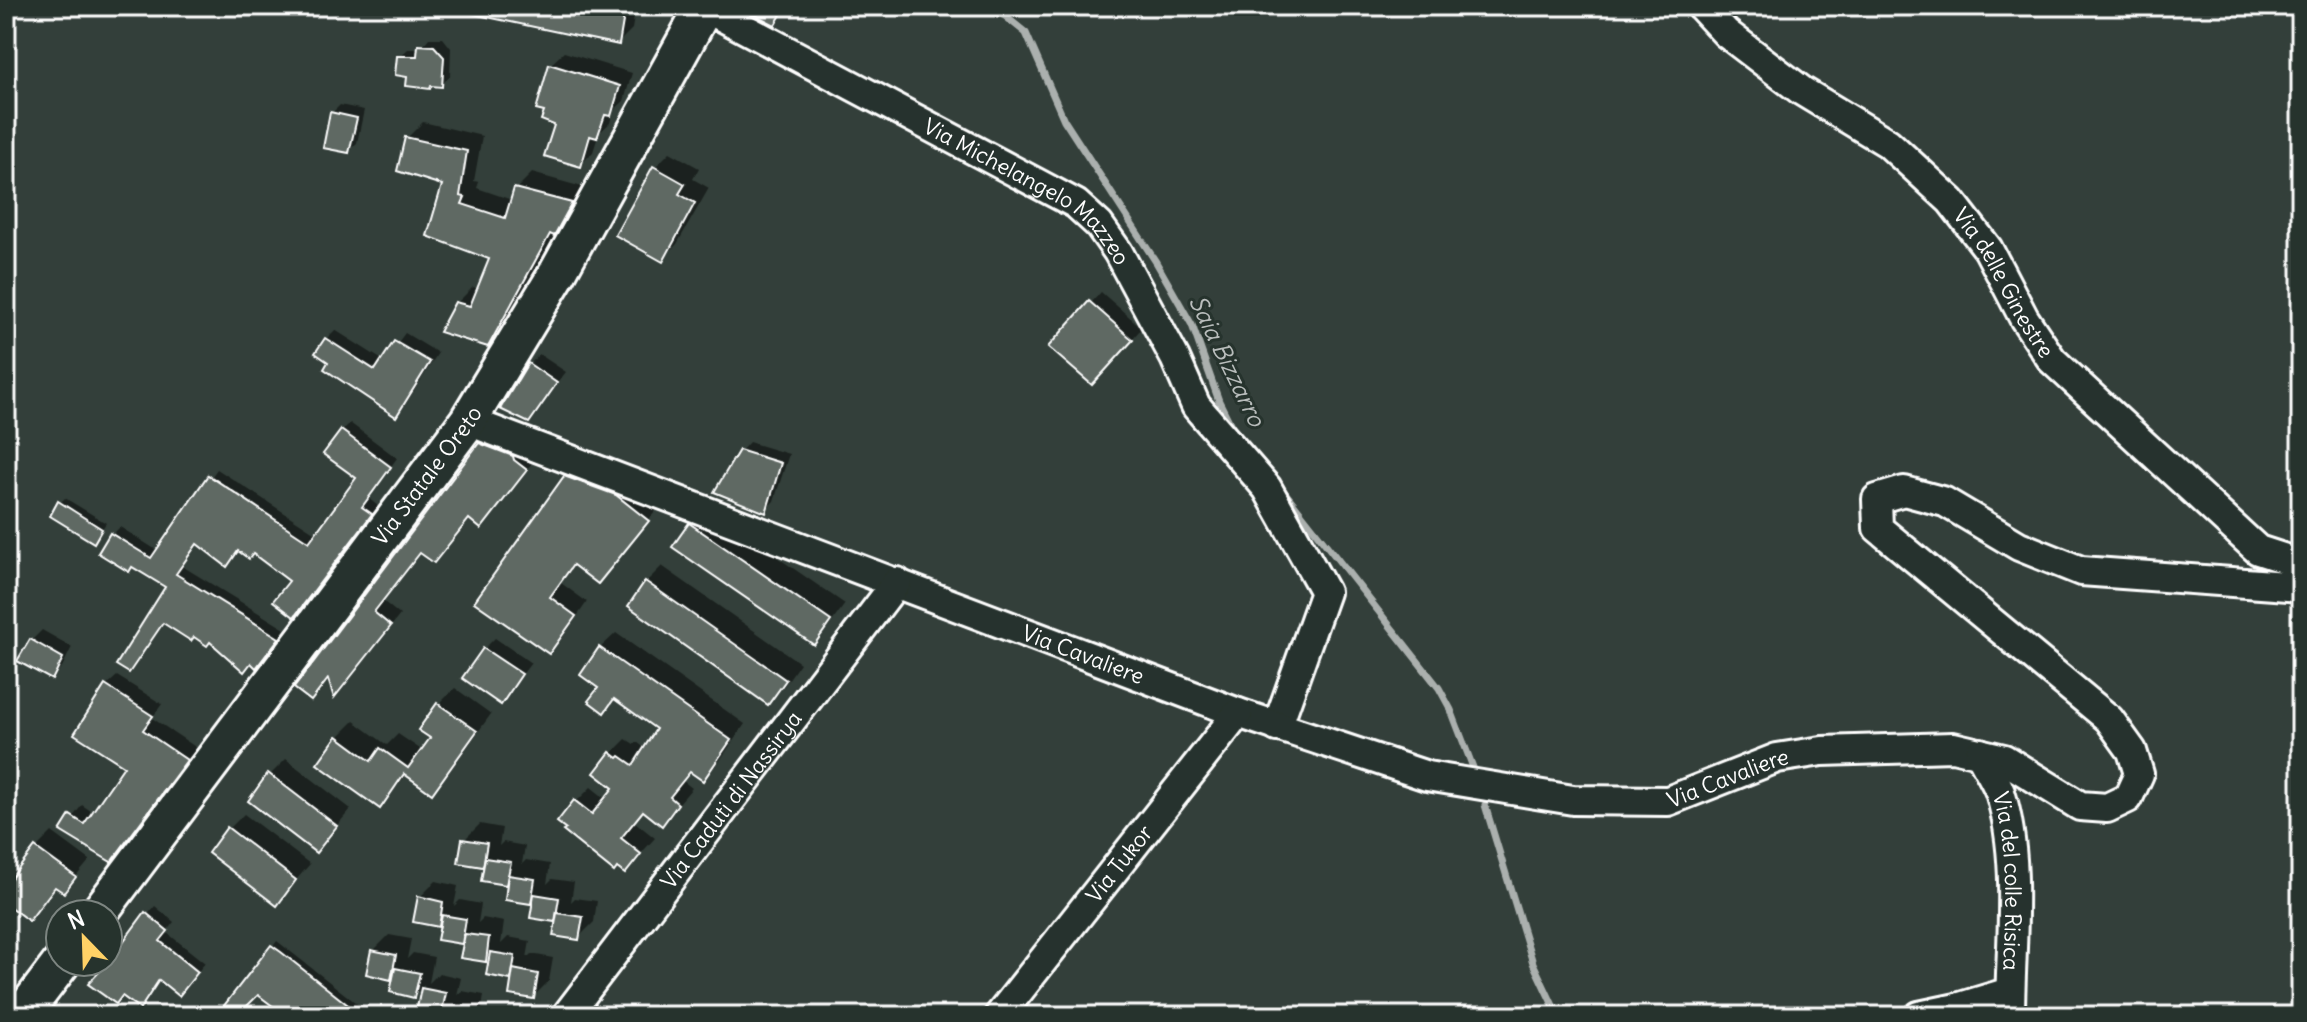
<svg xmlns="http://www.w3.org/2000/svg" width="2307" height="1022" viewBox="0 0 2307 1022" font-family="Delius,sans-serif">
	<rect width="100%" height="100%" fill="#333f3a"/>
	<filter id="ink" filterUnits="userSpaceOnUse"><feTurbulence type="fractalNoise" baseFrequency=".0125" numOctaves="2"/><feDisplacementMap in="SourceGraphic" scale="16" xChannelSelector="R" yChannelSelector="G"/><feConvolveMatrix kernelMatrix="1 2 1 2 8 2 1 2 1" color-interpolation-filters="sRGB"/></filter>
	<g filter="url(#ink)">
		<g fill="#0007">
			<polygon points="470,6 636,6 632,29 618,43"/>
			<polygon points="1087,6 1106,6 1100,12"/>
			<polygon points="429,38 443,38 451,48 450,76 441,85 410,75 399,57 408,49 420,49"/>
			<polygon points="564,52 632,73 624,101 613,111 610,123 599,133 593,152 580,165 556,124 550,65"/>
			<polygon points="340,105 364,110 357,143 348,151 332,113"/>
			<polygon points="423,122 482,136 474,181 479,182 477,188 512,200 516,189 532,173 586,188 570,217 559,228 504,329 488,345 457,303 473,287 479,289 492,258 445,184 407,138"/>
			<polygon points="670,152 699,168 693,179 709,188 677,244 662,259 655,167"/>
			<polygon points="1101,292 1142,328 1102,372 1091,303"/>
			<polygon points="335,330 384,361 405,333 438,353 405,405 396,414 331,361 326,339"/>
			<polygon points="539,354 566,372 528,420 502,409 530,364"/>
			<polygon points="350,423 397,458 368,498 378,506 294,615 292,580 254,552 239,549 234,556 198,543 182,566 285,629 264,658 164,621 128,671 168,587 112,535 120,527 158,551 217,469 317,534 359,477 342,431"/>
			<polygon points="491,434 536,458 481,527 470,518 422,551 383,601 400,615 344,685 330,676 480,445"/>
			<polygon points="749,442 789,454 774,501 765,510 740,452"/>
			<polygon points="579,464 660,506 598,581 575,564 561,583 587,602 562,638 549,651 477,601 566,477"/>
			<polygon points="65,498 106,523 98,535 60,503"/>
			<polygon points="706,508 845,604 829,626 814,642 690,524"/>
			<polygon points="662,566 800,663 784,686 768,702 646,582"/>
			<polygon points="42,630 72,647 62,667 51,677 31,641"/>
			<polygon points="616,633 745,724 718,763 703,778 692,771 683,781 692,788 662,823 645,810 635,822 655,838 625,871 576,802 591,787 606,799 615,787 611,754 626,739 634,744 637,742 646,749 659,728 616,698 604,710 600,687 600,648"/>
			<polygon points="495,638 531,663 501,702 484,649"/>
			<polygon points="117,676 162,704 152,718 197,748 111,859 63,830 82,805 94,813 126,765 106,686"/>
			<polygon points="455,688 491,714 447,775 431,791 407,774 380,806 338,737 354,721 387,745 398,734 423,751 433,738 421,729 439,704"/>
			<polygon points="286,759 351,809 316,850 270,775"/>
			<polygon points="244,814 310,864 276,903 229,829"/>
			<polygon points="480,824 502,828 499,846 503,842 525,846 522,864 526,860 550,864 547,884 552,879 574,882 571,902 575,898 597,901 594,922 578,938 559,916 555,920 536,897 531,902 510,879 506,883 486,861 482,865 464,840"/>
			<polygon points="52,832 90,860 64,891 57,886 29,918 6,901 6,888 36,848"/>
			<polygon points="436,881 458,886 454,906 460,900 481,904 478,923 483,918 504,922 501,944 508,937 530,941 527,958 531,954 553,958 549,981 533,997 515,973 511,977 491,954 485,960 466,938 461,942 443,919 438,924 420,897"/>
			<polygon points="155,906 174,922 166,932 205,963 187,985 161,978 140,1007 123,995 90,984"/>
			<polygon points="389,935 411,939 407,959 413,953 434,957 429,983 439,973 461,978 457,995 462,991 484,995 482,1009 506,1014 506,1016 444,1016 445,1011 440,1016 418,1011 424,985 414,995 397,972 391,977 373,951"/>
			<polygon points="277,941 369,1013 366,1016 289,1016 258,992 235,1016 224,1010"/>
		</g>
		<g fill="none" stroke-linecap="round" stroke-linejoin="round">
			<g stroke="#abb0ae" stroke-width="7">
				<polyline points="982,6 1005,16 1026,33 1064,120 1156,262 1192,325 1219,401 1234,431"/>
				<polyline points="1283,490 1439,688 1451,710 1474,770"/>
				<polyline points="1485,805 1533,963 1558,1016"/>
			</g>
		</g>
		<g fill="#5f6964" stroke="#fff" stroke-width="2">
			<polygon points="469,6 618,6 625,9 619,45 468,13"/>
			<polygon points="738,6 786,6 775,25"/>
			<polygon points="418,45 434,46 444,57 442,87 431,86 430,89 406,86 407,77 395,75 397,56 417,56"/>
			<polygon points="549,64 620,86 611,116 605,115 597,138 590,136 581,167 544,156 554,125 541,120 544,112 536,110"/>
			<polygon points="330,112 357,118 349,153 323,148"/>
			<polygon points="405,137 467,151 460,196 465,197 462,204 505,218 514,188 572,203 554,236 550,234 488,347 439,332 455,302 470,306 489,259 427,236 442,185 397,171"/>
			<polygon points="653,166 685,184 679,194 695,203 663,262 615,235"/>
			<polygon points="1089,301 1133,340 1092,385 1048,347"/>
			<polygon points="325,338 375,370 394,341 430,362 396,417 324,369 328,362 315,353"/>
			<polygon points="528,363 557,383 529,423 500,409"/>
			<polygon points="341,430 391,467 362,507 372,514 294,617 273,601 289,581 253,554 249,559 238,551 227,567 197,544 176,574 279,638 256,668 251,663 244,672 210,642 207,646 194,637 191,641 163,623 129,673 116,665 165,587 132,567 129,572 98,553 110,533 151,558 208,475 309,542 356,478 323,454"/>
			<polygon points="479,443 513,456 514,460 527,470 481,529 469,519 434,563 420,553 374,612 391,626 334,698 328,679 311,701 294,688"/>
			<polygon points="739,450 781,463 766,513 714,492"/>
			<polygon points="564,476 616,495 649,521 598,584 573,565 550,597 576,616 549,654 474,602"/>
			<polygon points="58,501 102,529 94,543 50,516"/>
			<polygon points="689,523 831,621 814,645 672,547"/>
			<polygon points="645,581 786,680 768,705 628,606"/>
			<polygon points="30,639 63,658 52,680 17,661"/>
			<polygon points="599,647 731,740 703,781 690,772 670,797 678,804 662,826 643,811 621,838 641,854 625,874 617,868 614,872 563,831 566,829 557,822 574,800 592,814 613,788 594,773 610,752 618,758 620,756 633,765 656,729 614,699 604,713 588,701 598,688 580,675"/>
			<polygon points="483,648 522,674 501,705 462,678"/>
			<polygon points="105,685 153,716 143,730 187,760 111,862 60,831 70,815 84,824 124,766 74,734"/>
			<polygon points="437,703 477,731 432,794 404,774 380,809 317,764 337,736 371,761 380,748 408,768 430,738 418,730"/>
			<polygon points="268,773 337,826 316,853 248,801"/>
			<polygon points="227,827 296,880 277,906 208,853"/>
			<polygon points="462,839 487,843 483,867 458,863"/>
			<polygon points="35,847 76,877 64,893 55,887 29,921 6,904 6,885"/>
			<polygon points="485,858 511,862 506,885 481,881"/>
			<polygon points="508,875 535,879 531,904 505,900"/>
			<polygon points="534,894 559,898 555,922 530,918"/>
			<polygon points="418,896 443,902 439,927 413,922"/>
			<polygon points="145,912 168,931 160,941 198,972 179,996 159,980 140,1009 122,996 116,1004 88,984 108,962"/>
			<polygon points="557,913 583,917 579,940 553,936"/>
			<polygon points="442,915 466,919 462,944 437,940"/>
			<polygon points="465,934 489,937 486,962 460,958"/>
			<polygon points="271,945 281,952 362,1016 286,1016 258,995 237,1016 216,1016"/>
			<polygon points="371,950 396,955 391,980 366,974"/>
			<polygon points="490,952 515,956 511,980 486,975"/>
			<polygon points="395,968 420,973 414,998 390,992"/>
			<polygon points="513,969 538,974 534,999 509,995"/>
			<polygon points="421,988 446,993 441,1016 416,1013"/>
		</g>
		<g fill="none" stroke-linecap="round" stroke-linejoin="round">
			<g stroke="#fff" stroke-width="34">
				<g id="minor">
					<path id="s1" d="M1701 6 1726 33 1802 91 1888 143 1951 201 1988 249 2024 318 2052 360 2258 550 2301 564"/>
					<path id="s2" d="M704 7 1076 204 1099 225 1118 252 1175 358 1196 406 1267 488 1325 592 1277 727"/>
					<path id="s3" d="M468 421 1238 713 1427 776 1573 800 1668 801 1777 758 1822 751 1953 747 2004 759 2080 806 2107 808 2128 798 2139 774 2132 751 2109 719 1878 528 1877 499 1904 491 1945 502 2019 546 2081 571 2301 587"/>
					<path id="s4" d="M1980 753C1986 766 1995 779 2000 792 2022 863 2010 943 2010 1016"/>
					<path id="s5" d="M566 1016 897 582"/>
					<path id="s6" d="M999 1016 1238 713"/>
					<polyline points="1919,1016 1957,1008 2010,992"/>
				</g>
			</g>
			<g stroke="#fff" stroke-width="42">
				<g id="major">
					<path id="s7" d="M98 914 468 421 557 274 705 6"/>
					<polyline points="21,1016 62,962"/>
				</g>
			</g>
			<use href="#minor" stroke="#26332d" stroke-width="28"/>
			<use href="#major" stroke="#26332d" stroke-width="36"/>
		</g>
	</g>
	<g text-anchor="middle" stroke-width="6" stroke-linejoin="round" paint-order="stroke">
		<g font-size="22" fill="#fff" stroke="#26332d">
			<text dy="8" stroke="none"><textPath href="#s2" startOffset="374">Via Michelangelo Mazzeo</textPath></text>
			<text dy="8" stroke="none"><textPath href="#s1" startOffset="416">Via delle Ginestre</textPath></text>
			<text dy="8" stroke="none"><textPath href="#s7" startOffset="548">Via Statale Oreto</textPath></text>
			<text dy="8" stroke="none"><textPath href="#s3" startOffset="658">Via Cavaliere</textPath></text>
			<text dy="8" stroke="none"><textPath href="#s3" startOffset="1330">Via Cavaliere</textPath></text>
			<text dy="8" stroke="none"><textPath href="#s5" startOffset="272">Via Caduti di Nassirya</textPath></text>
			<text dy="8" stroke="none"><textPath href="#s6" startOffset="194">Via Tukor</textPath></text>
			<text dy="8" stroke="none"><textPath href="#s4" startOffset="134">Via del colle Risica</textPath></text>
		</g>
		<g font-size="24" font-style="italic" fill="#b9bdbc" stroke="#26332d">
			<text transform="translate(1227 361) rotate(64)" y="8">Saia Bizzarro</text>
		</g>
	</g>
	<rect width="2307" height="1022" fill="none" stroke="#26332d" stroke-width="32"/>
	<rect x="16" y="16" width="2275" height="990" fill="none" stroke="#fff" stroke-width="3" filter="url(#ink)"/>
	<g transform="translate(84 938) rotate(337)"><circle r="38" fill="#26332d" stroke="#7d8581" stroke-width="2"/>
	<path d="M0-6L14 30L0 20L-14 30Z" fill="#ffd166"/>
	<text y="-12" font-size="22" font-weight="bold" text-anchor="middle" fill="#ffffff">N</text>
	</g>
</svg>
